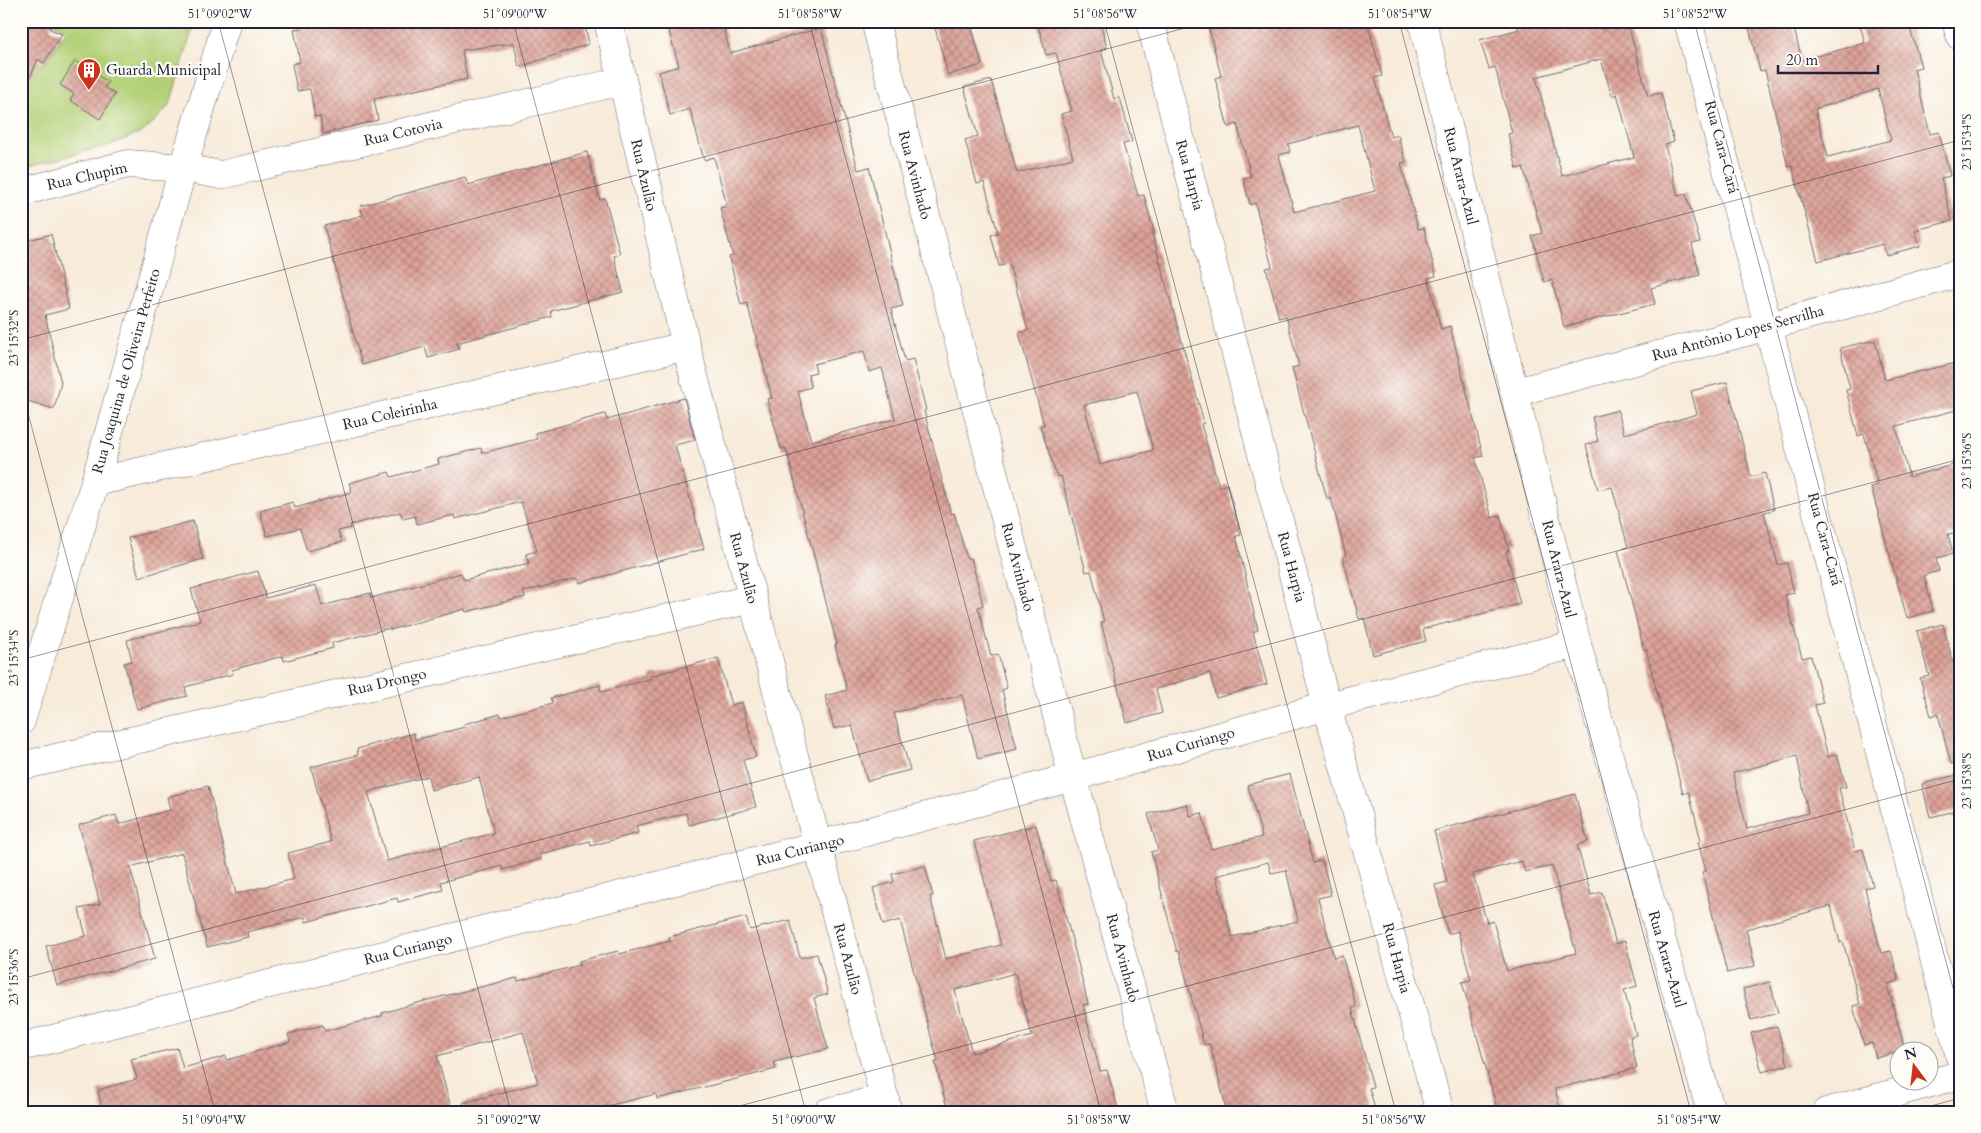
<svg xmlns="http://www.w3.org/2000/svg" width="1981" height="1133" viewBox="0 0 1981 1133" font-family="Cardo,serif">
	<defs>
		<pattern id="building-cross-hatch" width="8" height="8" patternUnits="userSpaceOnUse" patternTransform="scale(1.25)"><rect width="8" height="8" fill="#dda196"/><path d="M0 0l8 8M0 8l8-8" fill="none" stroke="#b3837c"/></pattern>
	</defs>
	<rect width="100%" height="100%" fill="#fdfcf7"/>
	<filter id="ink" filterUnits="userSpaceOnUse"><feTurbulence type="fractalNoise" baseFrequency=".02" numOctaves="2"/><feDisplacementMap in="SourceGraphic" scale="10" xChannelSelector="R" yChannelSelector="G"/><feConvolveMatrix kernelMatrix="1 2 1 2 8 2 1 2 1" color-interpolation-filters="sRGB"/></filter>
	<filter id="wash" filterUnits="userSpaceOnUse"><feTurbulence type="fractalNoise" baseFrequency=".0096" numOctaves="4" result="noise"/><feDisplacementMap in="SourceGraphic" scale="20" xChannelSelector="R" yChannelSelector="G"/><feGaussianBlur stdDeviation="1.12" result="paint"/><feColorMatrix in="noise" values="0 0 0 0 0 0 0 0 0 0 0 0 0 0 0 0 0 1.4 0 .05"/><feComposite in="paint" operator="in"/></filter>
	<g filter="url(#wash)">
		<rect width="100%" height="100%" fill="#f8ebd9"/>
		<polygon fill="#b3d076" stroke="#6a7958" points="57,21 195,21 170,104 158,118 143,132 110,145 21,168 21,62 31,58 43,65 67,30 55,24"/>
		<g id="blocks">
			<g fill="url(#building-cross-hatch)" fill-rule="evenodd">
				<polygon points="21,21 53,21 50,29 62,34 44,63 38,59 22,97"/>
				<polygon points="302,21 584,21 589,44 519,67 514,43 462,50 467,79 374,99 378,120 323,134 320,116 315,117 310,89 297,91 292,64 300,62 294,29 302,28"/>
				<path d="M666 21H722L730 53 821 28 858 170 869 167 903 306 891 309 905 361 913 359 926 410 924 411 951 514 954 513 967 559 971 558 983 605 978 607 991 656 998 654 1007 688 1002 690 1017 749 978 759 962 695 894 713 910 770 867 781 852 725 834 729 825 696 847 690 835 645H837L786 448 781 449 767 399 772 398 747 303 741 305 729 257 733 256 720 208 727 206 714 157 704 160 690 109 670 115 659 72 679 66ZM864 351 869 372 882 368 895 419 811 441 798 391 811 387 808 374 816 372 814 364Z"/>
				<polygon points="933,21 970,21 982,65 948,75"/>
				<path d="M1037 21H1100L1107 48 1101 50 1114 99 1120 98 1132 142 1123 144 1138 196 1144 195 1154 232 1152 233 1204 423 1201 424 1219 487 1227 484 1241 535 1236 536 1258 630 1253 632 1267 684 1216 698 1210 673 1156 689 1162 713 1127 723 1101 622H1104L1091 571 1086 572 1061 476 1057 477 1040 426 1044 425 1019 333 1028 330 1009 264 999 266 991 235 998 233 984 182 977 184 965 140 978 136 964 87 991 80 1017 173 1073 158 1061 114 1072 111 1056 53 1046 55ZM1137 391 1153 450 1100 465 1084 405Z"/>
				<path d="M1207 21H1367L1382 76 1375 78 1391 137 1398 135 1406 162 1401 163 1418 229 1424 228 1436 276 1428 278 1441 329 1450 326 1483 456 1475 458 1492 518 1500 515 1509 550 1506 551 1520 604 1423 629 1426 641 1373 655 1364 618 1359 619 1343 557 1346 556 1331 498 1327 499 1292 368 1299 366 1286 316 1279 318 1266 268 1272 267 1255 203 1250 205 1243 178 1251 176 1237 124 1228 127 1215 78 1221 76ZM1358 125 1375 191 1294 212 1279 155 1290 152 1288 144Z"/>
				<path d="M1517 21H1627L1648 96 1661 93 1674 142 1665 145 1678 196 1686 194 1700 242 1692 244 1700 275 1651 288 1655 304 1564 327 1552 280 1544 282 1532 236 1542 233 1523 167 1517 169 1508 134 1512 133 1495 67 1489 69 1480 40 1519 29ZM1601 59 1612 96 1617 94 1634 157 1562 176 1536 77Z"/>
				<path d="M1747 21H1792L1802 60 1865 43 1859 21H1908L1921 67 1914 69 1930 134 1939 132 1950 176 1941 178 1952 221 1915 230 1920 246 1886 255 1883 244 1818 261 1792 166 1788 167 1765 70 1760 71ZM1878 89 1891 140 1828 157 1815 109Z"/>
				<polygon points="75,61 108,82 104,87 115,94 100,119 70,100 74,94 60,85"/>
				<polygon points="587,152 600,200 605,198 620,254 614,256 623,292 551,311 552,317 457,343 459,349 428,358 425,347 362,365 324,226 363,215 360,206 415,191 465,177 468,185"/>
				<polygon points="51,234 69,309 45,315 61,383 54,409 21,399 21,242"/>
				<polygon points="1875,340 1885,380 1960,362 1960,409 1896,426 1909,477 1960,463 1960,532 1948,534 1953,554 1936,558 1939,571 1924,575 1933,611 1907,618 1871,487 1878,485 1864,434 1858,436 1846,390 1850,389 1840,348"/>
				<path d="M1727 382 1751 477 1765 473 1774 510 1764 512 1778 565 1787 563 1794 593 1785 595 1802 658 1811 656 1823 703 1815 705 1828 757 1837 754 1846 787 1839 788 1855 851 1863 849 1873 886 1865 888 1881 953 1891 951 1899 981 1887 984 1905 1050H1898V1052L1876 1058 1872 1043 1864 1045 1853 1006 1860 1004 1843 942 1840 943 1831 906 1746 929 1755 966 1727 973 1702 872 1706 871 1698 842 1701 841 1689 792 1683 794 1646 649 1644 650 1618 550 1628 547 1612 487 1598 490 1586 445 1598 441 1592 417 1618 410 1624 434 1667 423 1697 414 1691 391ZM1797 756 1808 813 1747 829 1733 773Z"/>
				<polygon points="684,398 695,440 675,445 704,549 579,583 577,578 523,592 525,597 466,612 465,609 390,630 390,628 332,643 333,648 284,661 283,656 232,670 233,674 185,687 187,696 137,709 124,663 132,661 127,640 200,621 191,589 258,571 266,598 316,585 322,606 370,593 371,598 461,573 464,580 529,563 526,554 537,551 521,502 455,519 454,515 417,524 415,516 403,519 400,512 350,525 351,528 338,531 342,542 307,551 300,528 267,536 260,511 293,502 295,508 352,492 349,483 389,472 391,477 439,464 438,459 481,448 482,453 537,439 535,433 605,414 607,420"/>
				<polygon points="193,521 203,559 139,577 128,538"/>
				<polygon points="1943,624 1960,690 1960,762 1951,764 1938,714 1931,716 1920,678 1929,676 1917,631"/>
				<path d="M718 658 731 705 742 702 756 757 743 760 756 807 689 825 686 813 636 826 638 833 591 846 590 841 540 854 541 859 503 870 502 866 441 882 443 890 398 902 397 898 306 922 305 917 247 932 248 937 207 947 182 853 130 867 155 959 57 985 46 946 86 936 79 909 100 904 79 825 116 815 119 824 170 810 167 797 208 786 236 894 294 879 288 853 331 842 311 767 358 755 357 749 414 733 415 740 465 727 464 724 500 714 501 717 553 703 551 698 600 685 601 692 650 679V676ZM428 776 431 790 479 777 494 833 387 861 368 792Z"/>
				<path d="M1290 774 1313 863 1322 860 1331 895 1318 898 1334 958 1342 955 1356 1007 1352 1008 1373 1087 1369 1088 1376 1112H1227L1210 1044 1204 1045 1179 951 1177 952 1151 852 1158 850 1148 814 1187 804 1190 816 1202 813 1211 849 1262 837 1248 785ZM1268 862 1271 873 1286 870 1298 921 1232 937 1216 876Z"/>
				<polygon points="1960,774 1960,810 1930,817 1922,784"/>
				<path d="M1575 794 1588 842 1577 845 1591 895 1602 892 1616 944 1625 941 1637 986 1624 990 1636 1035 1630 1037 1637 1068 1555 1089 1561 1112H1498L1462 982 1471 980 1458 931 1448 934 1435 885 1447 882 1434 831ZM1522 861 1525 872 1552 866 1576 953 1507 971 1493 921 1487 923 1473 874Z"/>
				<path d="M1036 825 1051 881 1056 880 1075 951 1088 1004 1083 1005 1100 1071 1107 1070 1119 1112H948L935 1062H938L900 920 883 925 873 888 894 882 892 874 925 866 933 896H930L946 959 1001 945 974 841ZM1015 973 1032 1036 972 1053 955 990Z"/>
				<polygon points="746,917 750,930 790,920 800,958 817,954 828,994 814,998 828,1049 774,1062 776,1069 657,1099 656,1094 603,1107 604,1112 464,1112 463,1103 538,1083 523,1032 437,1056 452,1112 103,1112 98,1090 137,1079 131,1059 177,1048 183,1068 226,1056 227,1060 290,1042 288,1034 323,1025 325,1031 382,1016 382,1013 428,1000 517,978 518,981 580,965 579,961 618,951 619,954 670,941 669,937"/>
				<polygon points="1770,982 1778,1013 1751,1020 1743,989"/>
				<polygon points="1777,1026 1788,1065 1762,1072 1751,1033"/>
			</g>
		</g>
	</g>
	<g filter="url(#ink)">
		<use href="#blocks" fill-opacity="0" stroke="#6d6872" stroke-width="1"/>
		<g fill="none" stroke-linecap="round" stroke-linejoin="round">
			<g stroke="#6d6872" stroke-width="29">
				<g id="street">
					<polyline points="608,21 686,346 888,1112"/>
					<polyline points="875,21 1073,777 1165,1112"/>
					<polyline points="1150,21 1327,706 1440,1112"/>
					<polyline points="1422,21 1577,644 1711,1112"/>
					<polyline points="1688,21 1960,1057"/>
					<polyline points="1956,21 1960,36"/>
					<polyline points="21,192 128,164 183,168 221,175 622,81"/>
					<polyline points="1516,392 1769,326 1960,273"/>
					<polyline points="95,482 686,346"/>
					<polyline points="21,721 95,482 183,168 227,21"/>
					<polyline points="21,766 752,599"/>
					<polyline points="21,1047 818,845 1073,777 1327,706 1577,644"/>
					<polyline points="828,1112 885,1098"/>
					<polyline points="1826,1112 1960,1075"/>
				</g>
			</g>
			<use href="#street" stroke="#fff" stroke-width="28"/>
		</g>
	</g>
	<path fill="none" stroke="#22223b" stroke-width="1" stroke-opacity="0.45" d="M218 21 511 1112M513 21 806 1112M809 21 1101 1112M1104 21 1396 1112M1399 21 1691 1112M1694 21 1960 1014M21 340 1211 21M21 387 215 1112M21 660 1960 140M21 979 1960 459M717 1112 1960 779M1909 1112 1960 1098"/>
	<defs>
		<g id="building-pin" transform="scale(1.25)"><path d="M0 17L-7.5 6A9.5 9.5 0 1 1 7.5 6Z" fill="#c8321e" stroke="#fdfcf7"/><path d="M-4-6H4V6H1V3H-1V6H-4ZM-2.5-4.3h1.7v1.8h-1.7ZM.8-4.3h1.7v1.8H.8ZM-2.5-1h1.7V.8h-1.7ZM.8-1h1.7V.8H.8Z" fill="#fff"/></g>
	</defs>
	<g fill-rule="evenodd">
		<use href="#building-pin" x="89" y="70"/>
	</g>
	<g text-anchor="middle" stroke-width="4.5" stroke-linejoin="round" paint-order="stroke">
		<g font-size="15" fill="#22223b" stroke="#fdfcf7" text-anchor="start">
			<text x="106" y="75">Guarda Municipal</text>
		</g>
		<g font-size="15" fill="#22223b" stroke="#fdfcf7">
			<text transform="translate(403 132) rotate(-13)" y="5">Rua Cotovia</text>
			<text transform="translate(1722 147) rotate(75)" y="5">Rua Cara-Cará</text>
			<text transform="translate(644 175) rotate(77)" y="5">Rua Azulão</text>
			<text transform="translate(915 175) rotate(75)" y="5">Rua Avinhado</text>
			<text transform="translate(1190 175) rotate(75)" y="5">Rua Harpia</text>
			<text transform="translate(87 176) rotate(-13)" y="5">Rua Chupim</text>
			<text transform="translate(1461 176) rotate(76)" y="5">Rua Arara-Azul</text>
			<text transform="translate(1738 333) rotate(-15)" y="5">Rua Antônio Lopes Servilha</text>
			<text transform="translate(126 371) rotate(-74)" y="5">Rua Joaquina de Oliveira Perfeito</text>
			<text transform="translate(390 414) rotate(-13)" y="5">Rua Coleirinha</text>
			<text transform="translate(1825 539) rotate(75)" y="5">Rua Cara-Cará</text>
			<text transform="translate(1018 567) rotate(75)" y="5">Rua Avinhado</text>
			<text transform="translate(1292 567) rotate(75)" y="5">Rua Harpia</text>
			<text transform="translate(744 568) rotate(75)" y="5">Rua Azulão</text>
			<text transform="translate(1559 569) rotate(76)" y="5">Rua Arara-Azul</text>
			<text transform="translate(387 682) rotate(-13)" y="5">Rua Drongo</text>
			<text transform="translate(1191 744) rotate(-16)" y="5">Rua Curiango</text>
			<text transform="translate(800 850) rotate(-14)" y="5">Rua Curiango</text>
			<text transform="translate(408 949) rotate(-14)" y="5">Rua Curiango</text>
			<text transform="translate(1123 958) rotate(75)" y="5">Rua Avinhado</text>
			<text transform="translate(1397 958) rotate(75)" y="5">Rua Harpia</text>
			<text transform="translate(848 959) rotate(75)" y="5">Rua Azulão</text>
			<text transform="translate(1667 959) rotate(74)" y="5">Rua Arara-Azul</text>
		</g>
	</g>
	<rect width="1981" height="1133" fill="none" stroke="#fdfcf7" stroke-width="55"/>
	<g transform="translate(1914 1066) rotate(345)"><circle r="24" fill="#fdfcf7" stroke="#a5a5ac"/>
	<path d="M0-4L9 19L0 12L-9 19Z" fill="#c8321e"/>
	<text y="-8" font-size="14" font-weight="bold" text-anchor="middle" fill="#22223b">N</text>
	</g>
	<path d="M1778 65v8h100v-8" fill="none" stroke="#22223b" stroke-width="2.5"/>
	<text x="1786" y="65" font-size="15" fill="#22223b" stroke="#fdfcf7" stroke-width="4" paint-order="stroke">20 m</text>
	<rect x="28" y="28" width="1926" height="1078" fill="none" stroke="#22223b" stroke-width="2"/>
	<g font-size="12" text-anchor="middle" fill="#22223b">
		<text x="220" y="18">51°09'02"W</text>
		<text x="515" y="18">51°09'00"W</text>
		<text x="810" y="18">51°08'58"W</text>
		<text x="1105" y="18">51°08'56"W</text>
		<text x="1400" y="18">51°08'54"W</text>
		<text x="1695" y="18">51°08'52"W</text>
		<text transform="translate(1967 142) rotate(-90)" y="4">23°15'34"S</text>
		<text transform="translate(14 338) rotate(-90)" y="4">23°15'32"S</text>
		<text transform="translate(1967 461) rotate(-90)" y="4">23°15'36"S</text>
		<text transform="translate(14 658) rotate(-90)" y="4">23°15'34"S</text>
		<text transform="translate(1967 781) rotate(-90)" y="4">23°15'38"S</text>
		<text transform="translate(14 977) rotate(-90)" y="4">23°15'36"S</text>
		<text x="214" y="1124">51°09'04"W</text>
		<text x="509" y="1124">51°09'02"W</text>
		<text x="804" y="1124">51°09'00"W</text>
		<text x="1099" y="1124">51°08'58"W</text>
		<text x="1394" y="1124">51°08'56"W</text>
		<text x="1689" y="1124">51°08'54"W</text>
	</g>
</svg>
